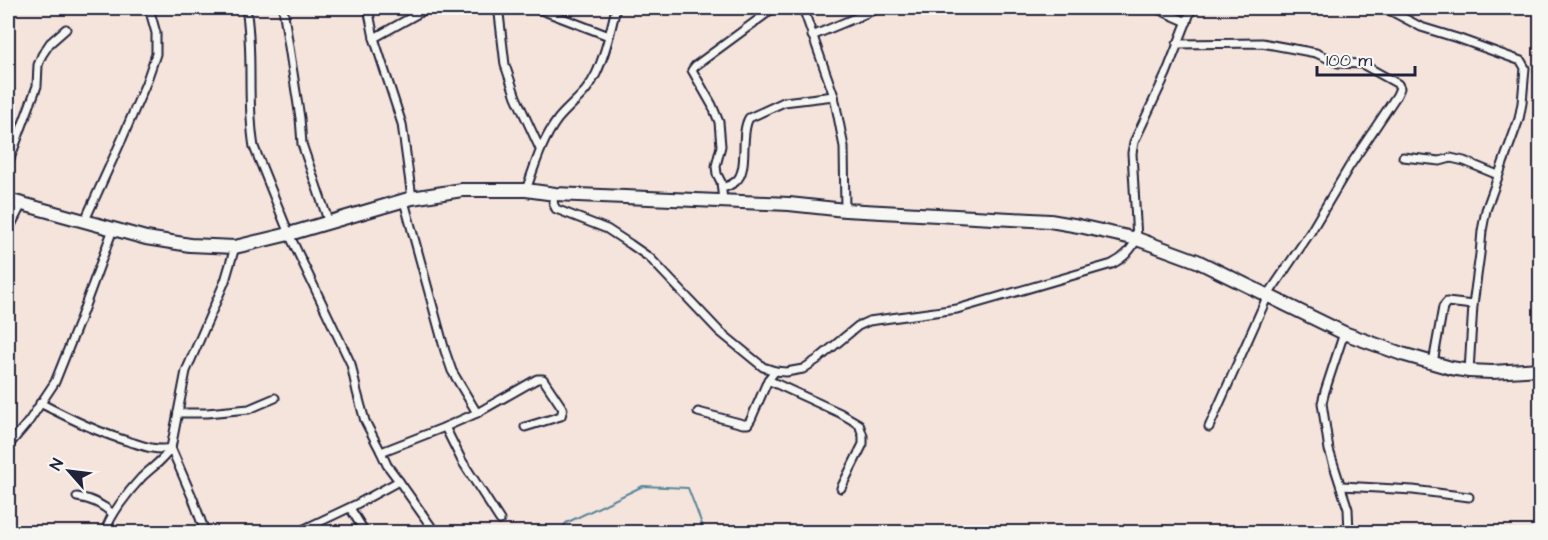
<svg xmlns="http://www.w3.org/2000/svg" width="1548" height="540" viewBox="0 0 1548 540" font-family="'Architects Daughter',sans-serif">
	<rect width="100%" height="100%" fill="#f5e4dc"/>
	<filter id="ink" filterUnits="userSpaceOnUse"><feTurbulence type="fractalNoise" baseFrequency=".0167" numOctaves="2"/><feDisplacementMap in="SourceGraphic" scale="12" xChannelSelector="R" yChannelSelector="G"/><feConvolveMatrix kernelMatrix="1 2 1 2 8 2 1 2 1" color-interpolation-filters="sRGB"/></filter>
	<g filter="url(#ink)">
		<g fill="none" stroke-linecap="round" stroke-linejoin="round">
			<polyline stroke="#58869b" stroke-width="2" points="560,532 566,523 643,486 688,488 705,532"/>
			<g stroke="#22223b" stroke-width="11">
				<g id="street">
					<path d="M246 8C254 53 246 100 254 147L289 234 351 364 357 392 365 421 381 452 445 427 477 413 537 379H543L563 409 561 416 525 427"/>
					<polyline points="283,8 300,118 302,144 329,223"/>
					<polyline points="368,8 374,38 402,124 412,198"/>
					<polyline points="500,8 499,14 505,65 516,97 540,149"/>
					<polyline points="536,8 609,36"/>
					<polyline points="803,8 834,96 844,147 845,210"/>
					<polyline points="1155,8 1187,22"/>
					<polyline points="1385,8 1421,27 1457,38 1521,61 1525,68 1522,103 1519,119 1486,210 1482,231 1480,254 1473,305 1469,371"/>
					<polyline points="812,36 879,8"/>
					<polyline points="374,38 428,8"/>
					<polyline points="1177,44 1262,43 1316,53 1338,63 1362,64 1398,84 1400,88 1397,95 1349,167 1310,233 1268,295 1209,427"/>
					<polyline points="1403,157 1440,161 1451,158 1464,161 1498,175"/>
					<polyline points="8,164 37,86 38,65 42,55 50,43 66,29"/>
					<path d="M722 188C726 187 731 185 735 182 750 171 739 135 749 118L784 102 834 96"/>
					<path d="M526 190C535 165 542 140 558 119 571 103 587 94 596 74 606 53 611 29 616 8"/>
					<path d="M555 194C553 200 552 203 556 209L607 229 630 244 650 258 719 331 763 367 775 371 786 372 803 369 818 359 858 326 869 321 957 309 1112 264C1124 258 1130 251 1137 239L1132 153 1134 142 1166 74 1192 8"/>
					<polyline points="404,201 445,351 452,371 477,413"/>
					<polyline points="723,201 721,182 717,174 716,166 721,146 719,122 712,105 692,70 695,66 774,8"/>
					<polyline points="85,220 122,139 146,83 156,54 156,33 149,8"/>
					<polyline points="8,231 22,204"/>
					<polyline points="1344,333 1325,391 1322,403 1329,450 1348,509 1349,532"/>
					<polyline points="1433,363 1443,307 1447,302 1473,305"/>
					<polyline points="768,380 840,413 859,424 863,436 863,444 841,488"/>
					<path d="M40 403C71 419 101 434 134 443 146 447 158 451 171 448L193 499 205 532"/>
					<polyline points="698,412 743,424 748,424 751,419 768,380 775,371"/>
					<polyline points="178,413 207,413 249,409 275,398"/>
					<polyline points="445,427 462,461 500,520"/>
					<polyline points="8,446 29,421 55,382 79,322 113,229"/>
					<polyline points="399,481 435,532"/>
					<polyline points="1342,486 1413,490 1469,497"/>
					<path d="M77 497C92 499 102 504 113 514"/>
					<polyline points="350,508 365,532"/>
					<path d="M105 532C110 515 128 492 141 478 151 468 163 461 171 448L186 371 225 281 235 247"/>
					<polyline points="298,532 355,505 399,481 387,465 381,452"/>
				</g>
			</g>
			<g stroke="#22223b" stroke-width="16">
				<polyline id="highway" points="8,200 146,238 190,245 235,247 289,234 412,198 462,190 526,190 555,194 789,204 845,210 1050,221 1079,226 1137,239 1197,261 1344,333 1402,354 1451,368 1469,371 1492,372 1540,369"/>
			</g>
			<use href="#street" stroke="#f6f6f2" stroke-width="7"/>
			<use href="#highway" stroke="#f6f6f2" stroke-width="12"/>
		</g>
	</g>
	<rect width="1548" height="540" fill="none" stroke="#f6f6f2" stroke-width="30"/>
	<rect x="15" y="15" width="1518" height="510" fill="none" stroke="#22223b" stroke-width="2" filter="url(#ink)"/>
	<g transform="translate(69 471) rotate(298)" stroke="#f6f6f2" stroke-width="4.5" paint-order="stroke">
	<path d="M0-4.5L10 22L0 15L-10 22Z" fill="#22223b"/>
	<text y="-9" font-size="16" font-weight="bold" text-anchor="middle" fill="#22223b">N</text>
	</g>
	<path d="M1317 66v9h98v-9" fill="none" stroke="#22223b" stroke-width="3"/>
	<text x="1326" y="66" font-size="18" fill="#22223b" stroke="#f6f6f2" stroke-width="4.5" paint-order="stroke">100 m</text>
</svg>
